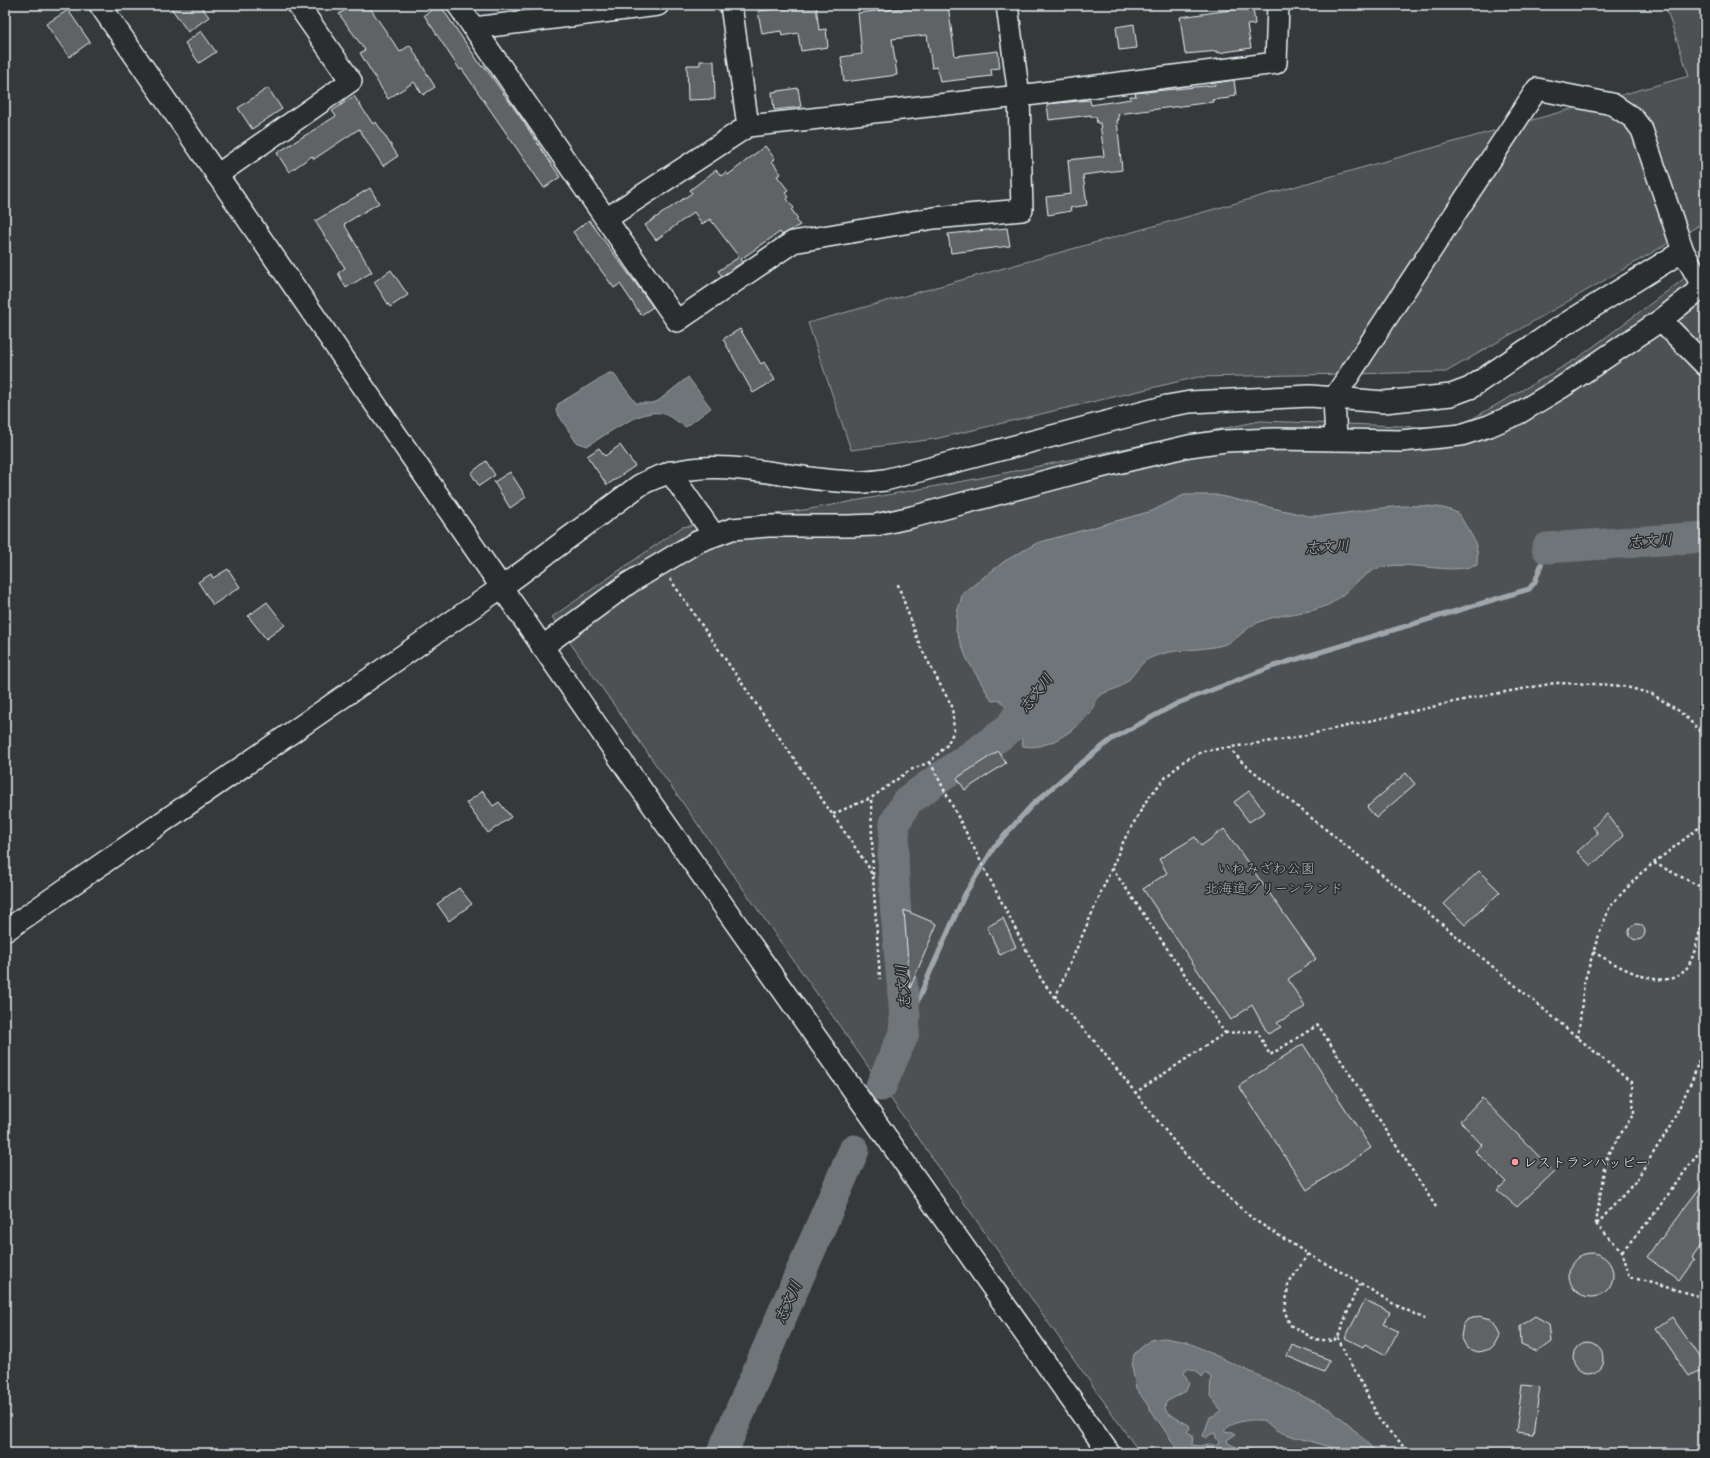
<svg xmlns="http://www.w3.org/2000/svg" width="1710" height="1458" viewBox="0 0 1710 1458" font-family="Itim,'Klee One',sans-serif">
	<rect width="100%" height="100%" fill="#35393a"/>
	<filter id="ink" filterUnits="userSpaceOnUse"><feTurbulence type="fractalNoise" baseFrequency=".025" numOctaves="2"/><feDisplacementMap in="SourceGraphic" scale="8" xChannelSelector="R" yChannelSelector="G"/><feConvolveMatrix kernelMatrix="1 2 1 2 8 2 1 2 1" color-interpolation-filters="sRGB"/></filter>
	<g filter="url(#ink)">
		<g fill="#4d5152" stroke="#9aa1a5">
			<polygon points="1665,5 1705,5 1705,222 1446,372 1198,377 935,439 851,450 808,323 1689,76"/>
			<polygon points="1705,263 1705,1453 1140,1453 552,617 682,527 810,509 975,479 1260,421 1456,428 1578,358"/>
		</g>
		<g fill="#707579" stroke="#a0a7ac" fill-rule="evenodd">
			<path d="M609 373H613L636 403H652L658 401 688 377 711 408 686 427C679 423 672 417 664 414 643 406 605 436 587 446L576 442 556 411 558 404Z"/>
			<path d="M1184 495H1216L1308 516H1324C1358 512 1428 497 1457 513 1460 515 1462 519 1464 523 1474 539 1479 545 1477 565 1446 576 1411 559 1379 568 1364 572 1344 596 1330 604 1311 615 1279 612 1257 623 1243 629 1237 642 1219 646 1196 651 1170 648 1148 659 1139 664 1133 677 1125 683 1118 690 1105 690 1099 697 1095 701 1094 708 1090 713 1074 731 1047 751 1023 746L1021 735 1011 739 1004 717 1008 710 1000 700 992 701 967 659 956 631 957 613 963 593 1005 561 1037 543 1152 511Z"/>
			<path d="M1164 1338 1187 1342 1330 1409 1350 1425 1377 1453H1336L1333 1448C1317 1443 1299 1439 1283 1433 1274 1429 1268 1422 1258 1420 1249 1419 1229 1423 1224 1431L1233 1432 1236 1434 1227 1440 1228 1443 1238 1448 1261 1451 1265 1453H1180L1136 1388 1132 1367 1134 1354 1150 1340ZM1186 1369C1194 1368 1197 1371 1202 1377L1205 1373 1211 1377 1210 1396 1221 1410 1215 1415 1210 1417 1203 1436 1206 1438 1211 1434 1215 1433 1216 1438 1219 1442 1217 1446 1209 1444 1199 1446 1192 1445 1193 1435 1187 1432 1190 1428 1189 1425 1167 1413 1165 1408 1166 1402 1186 1391 1189 1383 1184 1373Z"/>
		</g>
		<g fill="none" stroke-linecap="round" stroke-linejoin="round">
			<polyline stroke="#a0a7ac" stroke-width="5" points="904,1033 927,979 965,894 995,846 1032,805 1074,769 1112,739 1178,703 1274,666 1529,589 1535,582 1547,548"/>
			<g stroke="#707579" stroke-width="31">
				<polyline points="1547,548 1705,537"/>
				<polyline points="881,1086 904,1033 905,1017 895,902 893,858 895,823 907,801 1008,730 1032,695"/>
				<polyline points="722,1453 854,1150"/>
			</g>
		</g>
		<g fill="#5f6365" stroke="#e8f1f8">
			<polygon points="169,5 200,5 209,17 188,32"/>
			<polygon points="352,5 368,5 400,52 410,45 435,87 423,95 414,82 388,99 360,53 365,50 339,14"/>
			<polygon points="440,5 482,67 484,66 523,121 560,177 544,188 462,69 460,70 424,15"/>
			<polygon points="816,5 819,30 826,29 828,47 801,51 798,33 782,36 781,31 762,34 758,11"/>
			<polygon points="912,5 948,5 955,56 998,51 1000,68 991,69 992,76 940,82 937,67 932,68 927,35 892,39 897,75 844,82 841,57 862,54 858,13 912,7"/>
			<polygon points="1253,7 1255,24 1247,25 1251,48 1218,53 1218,51 1185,54 1180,17"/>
			<polygon points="68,10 90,42 69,57 46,24"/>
			<polygon points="1134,24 1137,48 1119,50 1116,27"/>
			<polygon points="201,31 216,52 199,63 185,43"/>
			<polygon points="700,61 714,61 715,99 688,100 687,65 700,65"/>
			<polygon points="1234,80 1236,95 1230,96 1230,98 1212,100 1213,102 1118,114 1119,120 1117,120 1122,170 1083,175 1087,205 1070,208 1071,211 1048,215 1046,197 1071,194 1068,160 1104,156 1100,123 1097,123 1096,117 1091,117 1091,115 1049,120 1047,104 1090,100 1091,105 1131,99 1130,96 1136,96 1135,93 1215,85 1215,83"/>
			<polygon points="268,88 282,109 252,129 238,108"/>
			<polygon points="798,88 801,107 774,110 772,92"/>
			<polygon points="354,96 373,124 376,122 398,156 383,166 359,129 314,159 312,156 289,172 277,153 336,116 332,111"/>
			<polygon points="765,146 775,159 772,161 781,174 777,176 788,190 785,192 789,197 787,199 794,208 792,210 798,219 796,221 800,225 782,235 780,232 741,259 743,262 722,276 718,271 739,257 710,219 702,224 694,212 656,240 645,225 692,193 690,190 716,170 721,176 726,172 728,175"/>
			<polygon points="370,188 379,203 344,224 372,272 346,288 338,273 345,268 315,221"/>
			<polygon points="589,220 653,307 641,315 620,284 614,288 573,232"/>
			<polygon points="1007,228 1010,246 951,253 948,234"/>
			<polygon points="391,270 408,295 390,307 374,282"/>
			<polygon points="740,329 761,364 764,362 775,380 753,393 723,339"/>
			<polygon points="620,445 635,466 607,485 587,456 599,448 605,456"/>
			<polygon points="486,461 495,475 479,486 471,473"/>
			<polygon points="510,472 526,497 510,508 494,482"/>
			<polygon points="228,569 240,587 213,605 198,582 211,574 213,578"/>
			<polygon points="267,602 285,625 266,639 248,616"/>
			<polygon points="998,751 1006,763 965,790 957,778"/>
			<polygon points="1406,773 1415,784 1376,818 1367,807"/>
			<polygon points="483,791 493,806 499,802 511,817 488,833 466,803"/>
			<polygon points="1249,791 1265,812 1249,822 1234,802"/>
			<polygon points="1607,814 1624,836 1591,866 1577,852 1598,833 1593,827"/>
			<polygon points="1224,829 1316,959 1288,979 1305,1007 1277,1023 1281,1027 1268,1034 1252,1005 1231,1020 1143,889 1167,873 1159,859 1195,837 1201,846"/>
			<polygon points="1479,871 1500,892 1465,925 1444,904"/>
			<polygon points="459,888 472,904 449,921 437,904"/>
			<polygon points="904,910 937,924 910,988"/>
			<polygon points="1003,918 1016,947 1000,955 987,927"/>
			<circle cx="1637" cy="932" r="8"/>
			<polygon points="1303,1044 1371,1148 1307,1190 1239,1086"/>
			<polygon points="1482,1098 1554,1172 1517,1207 1497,1190 1506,1182 1475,1151 1482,1145 1460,1121"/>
			<polygon points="1705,1181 1705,1240 1692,1258 1694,1260 1679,1281 1647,1257 1660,1238 1661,1239"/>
			<circle cx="1591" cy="1275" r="22"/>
			<polygon points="1365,1300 1390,1312 1383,1324 1398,1331 1386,1355 1365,1344 1363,1347 1345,1338"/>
			<polygon points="1479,1316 1490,1319 1494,1323 1500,1334 1494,1345 1490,1349 1478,1352 1467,1348 1461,1337 1463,1325 1467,1320"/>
			<polygon points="1535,1316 1549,1324 1551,1342 1537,1352 1521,1345 1520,1326"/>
			<polygon points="1672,1317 1705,1364 1705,1366 1689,1376 1656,1328"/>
			<circle cx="1588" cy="1358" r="15"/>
			<polygon points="1292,1345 1330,1360 1324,1372 1287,1356"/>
			<polygon points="1522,1385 1540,1387 1533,1434 1516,1432"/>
		</g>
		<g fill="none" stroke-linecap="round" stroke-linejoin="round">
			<g stroke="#e8f1f8" stroke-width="24">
				<g id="minor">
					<polyline points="100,5 620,759 1109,1453"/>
					<polyline points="458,5 606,219 748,126 1019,96 1276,63 1278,5"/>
					<polyline points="731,5 748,126"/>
					<polyline points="474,28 658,5"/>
					<polyline points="217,175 351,81 298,5"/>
					<polyline points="606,219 677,321 793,242 934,218 1022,210 1019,96 1007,5"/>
					<polyline points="1661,320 1705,365"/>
					<polyline points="1336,440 1334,398 1537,89 1612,104 1633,118 1642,130 1683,251"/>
					<polyline points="670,472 714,535"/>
					<polyline points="542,647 629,583 697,542 732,529 768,526 849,526 876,525 912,517 1083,471 1189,446 1225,441 1275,439 1401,441 1461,435 1489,426 1519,413 1562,387 1661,320 1705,285"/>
					<path d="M5 931 502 587 640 485C709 448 782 481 855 482 865 483 876 481 885 480L1167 406 1190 402 1310 396 1384 402 1451 395 1470 388 1554 331 1683 251 1703 287"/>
				</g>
			</g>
			<g stroke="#e8f1f8" stroke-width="2.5" stroke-dasharray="3 3" stroke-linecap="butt">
				<polyline points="670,579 868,866 873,877 880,979"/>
				<polyline points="1229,747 1242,762 1401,890 1632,1083 1634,1113 1608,1154 1604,1169 1596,1224"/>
				<polyline points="930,762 1041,979 1055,998 1096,1043 1180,1149 1216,1186 1253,1219 1308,1254 1352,1278 1392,1303 1425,1319"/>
				<polyline points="833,814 871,798"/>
				<polyline points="1654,863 1705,889"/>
				<polyline points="1112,868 1225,1033 1135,1093"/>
				<polyline points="873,875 871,798 910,770 930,762 947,745 954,731 952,706 944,692 920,646 897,582"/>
				<path d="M1593 952C1616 964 1663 996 1686 969 1696 956 1698 931 1705 916"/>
				<polyline points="1055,998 1124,840 1148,798 1166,777 1185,760 1204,751 1293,738 1472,698 1555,683 1596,684 1623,686 1652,694 1679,711 1705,735"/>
				<polyline points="1225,1033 1257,1031 1270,1055 1318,1025 1436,1207"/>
				<polyline points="1578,1038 1584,983 1596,943 1610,906 1641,873 1705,823"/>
				<polyline points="1596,1224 1622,1251 1630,1277 1705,1298"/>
				<polyline points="1597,1224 1635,1182 1671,1125 1693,1078 1705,1042"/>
				<polyline points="1622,1251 1648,1222 1705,1144"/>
				<polyline points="1308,1254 1288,1285 1285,1312 1290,1325 1301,1331 1314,1339 1333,1341 1338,1337 1355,1293 1360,1284"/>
				<polyline points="1338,1337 1346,1356 1358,1376 1381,1423 1407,1449"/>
			</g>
			<use href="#minor" stroke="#2a2d2e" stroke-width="21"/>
		</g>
	</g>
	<circle fill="#ff9aa2" stroke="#2a2d2e" stroke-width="1.5" cx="1515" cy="1162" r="4"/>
	<g text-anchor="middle" stroke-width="3" stroke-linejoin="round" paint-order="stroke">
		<g font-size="14" fill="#b2b9be" stroke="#2a2d2e">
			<text x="1266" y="873">いわみざわ公園</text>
			<text x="1274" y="893">北海道グリーンランド</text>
		</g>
		<g font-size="14" fill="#e8f1f8" stroke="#2a2d2e" text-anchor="start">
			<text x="1523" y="1167">レストランハッピー</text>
		</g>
		<g font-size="15" font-style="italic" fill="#acb3b8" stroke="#2a2d2e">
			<text transform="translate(1650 541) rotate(-4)" y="5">志文川</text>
			<text transform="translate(1327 547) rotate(-4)" y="5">志文川</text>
			<text transform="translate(1036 693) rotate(-52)" y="5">志文川</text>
			<text transform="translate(903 987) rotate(-95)" y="5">志文川</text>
			<text transform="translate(788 1302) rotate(-66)" y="5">志文川</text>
		</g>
	</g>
	<rect width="1710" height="1458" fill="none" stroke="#2a2d2e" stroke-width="20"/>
	<rect x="10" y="10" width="1690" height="1438" fill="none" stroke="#e8f1f8" stroke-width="1.5" filter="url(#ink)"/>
</svg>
